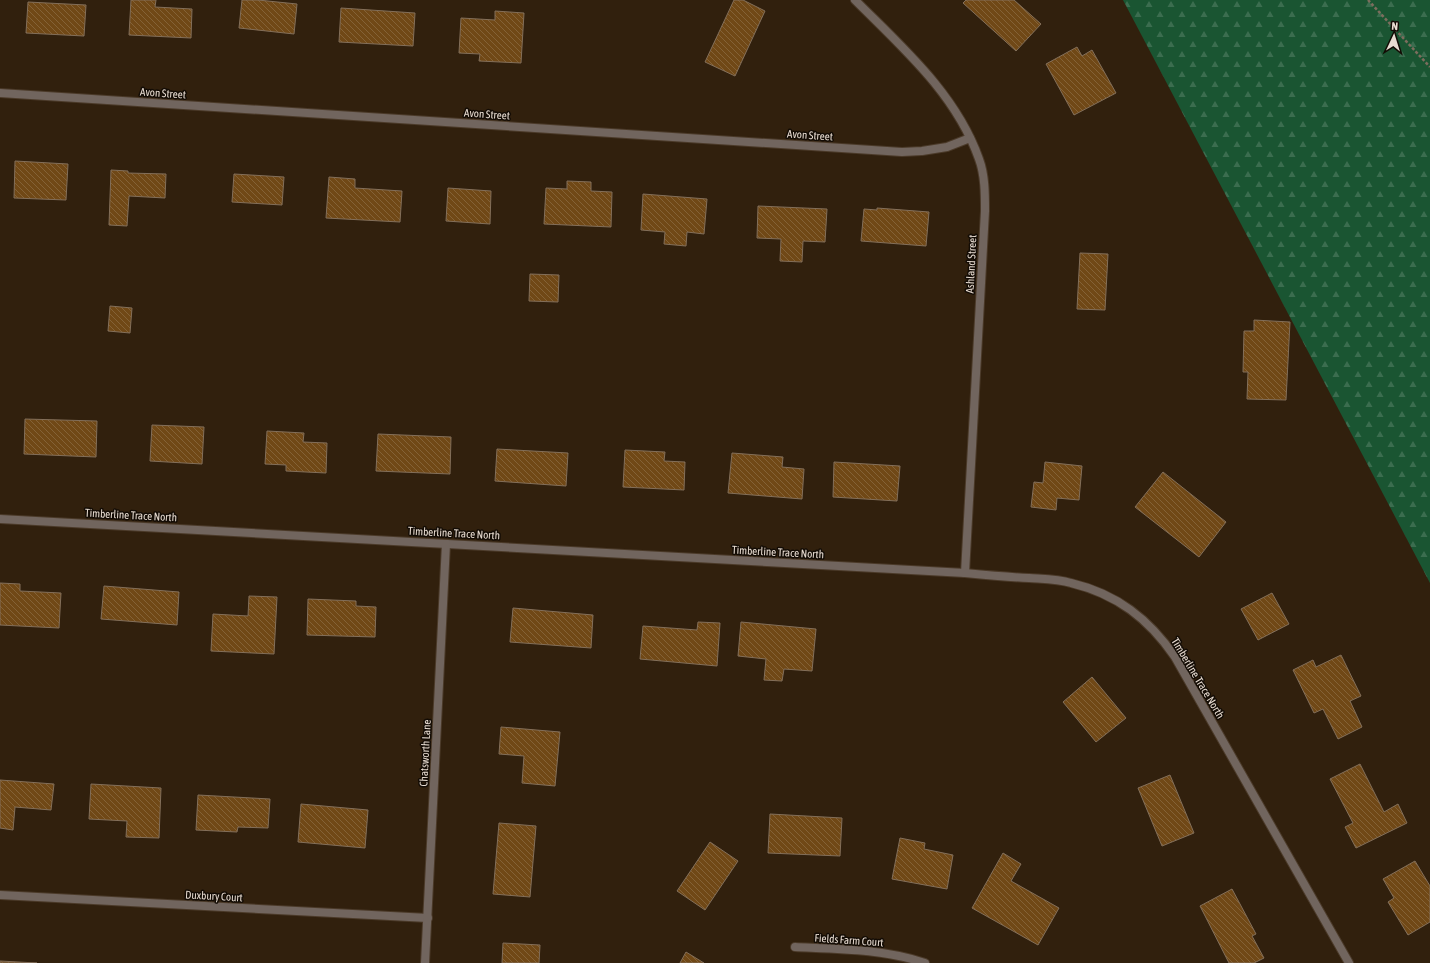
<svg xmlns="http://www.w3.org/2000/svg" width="1430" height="963" viewBox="0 0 1430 963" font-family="'Asap Condensed',sans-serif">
	<defs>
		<pattern id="forest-firs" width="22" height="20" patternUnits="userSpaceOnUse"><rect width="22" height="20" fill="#1a5532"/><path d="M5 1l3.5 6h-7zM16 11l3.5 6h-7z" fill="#3b6d4f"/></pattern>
		<pattern id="building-back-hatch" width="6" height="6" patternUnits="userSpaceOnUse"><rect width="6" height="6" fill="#704816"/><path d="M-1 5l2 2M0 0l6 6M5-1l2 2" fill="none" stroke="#846237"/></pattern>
	</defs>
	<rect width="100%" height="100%" fill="#31200d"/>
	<polygon fill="url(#forest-firs)" points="1123,0 1430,0 1430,583"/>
	<g fill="url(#building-back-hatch)" stroke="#836f5a">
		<polygon points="131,0 156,0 155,7 192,9 191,38 129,35"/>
		<polygon points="242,0 258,0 297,4 294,34 239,28"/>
		<polygon points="734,0 743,0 765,11 735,76 705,62"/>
		<polygon points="966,0 1014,0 1041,24 1016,51 963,3"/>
		<polygon points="28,2 86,5 84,36 26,33"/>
		<polygon points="341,8 415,13 413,46 339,42"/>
		<polygon points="495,11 524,13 521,63 479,61 480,54 459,53 461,18 495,20"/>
		<polygon points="1077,47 1082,56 1092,50 1116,93 1074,115 1046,64"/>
		<polygon points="15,161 68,164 66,200 14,198"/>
		<polygon points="111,170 128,171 128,173 166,174 165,198 129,196 127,226 109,225"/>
		<polygon points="234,174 284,177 282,205 232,202"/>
		<polygon points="329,177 355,179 355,188 402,191 400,222 326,218"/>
		<polygon points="567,181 591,182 591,191 612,192 611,227 544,224 546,188 567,189"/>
		<polygon points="448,188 491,191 490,224 446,221"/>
		<polygon points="643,194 707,199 704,234 687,232 686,246 664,244 665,232 641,230"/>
		<polygon points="758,206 827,209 825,242 803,241 802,262 780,261 781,239 757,238"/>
		<polygon points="877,208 929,212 926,246 861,241 864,209 877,210"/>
		<polygon points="1080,253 1108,254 1105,310 1077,309"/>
		<polygon points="530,274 559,275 558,302 529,301"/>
		<polygon points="110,306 132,308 130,333 108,331"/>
		<polygon points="1254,320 1290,322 1286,400 1247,399 1248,372 1243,372 1244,331 1254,331"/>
		<polygon points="25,419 97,421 96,457 24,454"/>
		<polygon points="152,425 204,427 202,464 150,461"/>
		<polygon points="267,431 304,433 303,442 327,443 326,473 286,471 286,465 265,464"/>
		<polygon points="378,434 451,437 450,474 376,471"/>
		<polygon points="497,449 568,453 566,486 495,481"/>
		<polygon points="625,450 665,452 664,461 685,462 684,490 623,487"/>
		<polygon points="732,453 783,457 782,467 804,469 802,499 728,493"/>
		<polygon points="834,462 900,466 897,501 833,497"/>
		<polygon points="1045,462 1082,466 1079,500 1057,498 1056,510 1031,507 1034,482 1043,483"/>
		<polygon points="1163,472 1226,522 1199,557 1135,507"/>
		<polygon points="0,583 20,584 20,591 61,593 59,628 0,625"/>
		<polygon points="104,586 179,592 177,625 101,619"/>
		<polygon points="1272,593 1289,624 1258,640 1241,609"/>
		<polygon points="249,596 277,597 274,654 211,651 213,614 248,616"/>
		<polygon points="308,599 356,601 356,606 376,607 375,637 307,635"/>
		<polygon points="513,608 593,615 591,648 510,642"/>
		<polygon points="698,622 720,623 717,666 640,659 643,626 697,630"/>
		<polygon points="741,622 816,629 812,671 784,669 782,681 764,680 766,659 738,656"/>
		<polygon points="1341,655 1361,696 1350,701 1362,727 1338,739 1323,709 1314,713 1293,670 1313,660 1316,667"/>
		<polygon points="1092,677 1126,718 1096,742 1063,702"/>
		<polygon points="501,727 560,732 555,786 522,783 524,756 499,754"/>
		<polygon points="1360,764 1384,812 1398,804 1407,823 1356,848 1345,827 1353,823 1330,779"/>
		<polygon points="1170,775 1194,833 1162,846 1138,788"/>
		<polygon points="0,780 54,784 51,810 15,807 13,830 0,828"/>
		<polygon points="91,784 161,788 159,838 126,837 127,821 89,819"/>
		<polygon points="198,795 270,799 268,828 238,827 237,832 196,830"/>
		<polygon points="301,804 368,810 365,848 298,842"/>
		<polygon points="770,814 842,818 840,856 768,853"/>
		<polygon points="499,823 536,826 530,897 493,894"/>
		<polygon points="900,838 925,843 924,849 953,855 947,889 892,879"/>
		<polygon points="710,842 738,861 705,910 677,891"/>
		<polygon points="1003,853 1021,864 1011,881 1059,908 1038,945 972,908"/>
		<polygon points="1415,861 1430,886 1430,922 1408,935 1388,902 1394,898 1383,879"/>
		<polygon points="1232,889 1256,934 1252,936 1264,958 1254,963 1229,963 1200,906"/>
		<polygon points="503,943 540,945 539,963 502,963"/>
		<polygon points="686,952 704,963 680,963"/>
		<polygon points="0,961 37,963 0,963"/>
	</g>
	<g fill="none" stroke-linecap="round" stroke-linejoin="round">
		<g stroke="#4b3a29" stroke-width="10">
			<g id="minor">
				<path d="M855 0C903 48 956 94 979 159 985 175 985 194 985 211L965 573"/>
				<polyline points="0,93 902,152 922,151 947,147 970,138"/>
				<path d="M0 519 965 573C986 575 1007 577 1029 578 1043 579 1058 579 1071 583 1117 594 1149 619 1175 657L1349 963"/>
				<polyline points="0,895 428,918"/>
				<path d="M795 947C839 949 883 949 925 963"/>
				<polyline points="425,963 446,544"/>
			</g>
		</g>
		<polyline stroke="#7c6d5d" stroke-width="2.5" stroke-dasharray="3 2" stroke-linecap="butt" points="1368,0 1430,67"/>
		<use href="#minor" stroke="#71655e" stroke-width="8"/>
	</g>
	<g text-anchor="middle" stroke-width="3" stroke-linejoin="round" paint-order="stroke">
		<g font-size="11" fill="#e9ddd2" stroke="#130c05">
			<text transform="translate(163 93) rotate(4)" y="4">Avon Street</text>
			<text transform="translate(487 114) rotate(4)" y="4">Avon Street</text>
			<text transform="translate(810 135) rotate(4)" y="4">Avon Street</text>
			<text transform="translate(971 264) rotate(-87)" y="4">Ashland Street</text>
			<text transform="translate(131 515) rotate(3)" y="4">Timberline Trace North</text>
			<text transform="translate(454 533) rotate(3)" y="4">Timberline Trace North</text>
			<text transform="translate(778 552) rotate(3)" y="4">Timberline Trace North</text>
			<text transform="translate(1198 678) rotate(59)" y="4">Timberline Trace North</text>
			<text transform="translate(425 753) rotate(-87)" y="4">Chatsworth Lane</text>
			<text transform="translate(214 896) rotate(3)" y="4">Duxbury Court</text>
			<text transform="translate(849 940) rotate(4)" y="4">Fields Farm Court</text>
		</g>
	</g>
	<g transform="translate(1394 36) rotate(4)" stroke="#130c05" stroke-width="3" paint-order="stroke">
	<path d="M0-3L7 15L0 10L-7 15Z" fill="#e9ddd2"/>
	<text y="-6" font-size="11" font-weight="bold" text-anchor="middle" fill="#e9ddd2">N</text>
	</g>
</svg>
